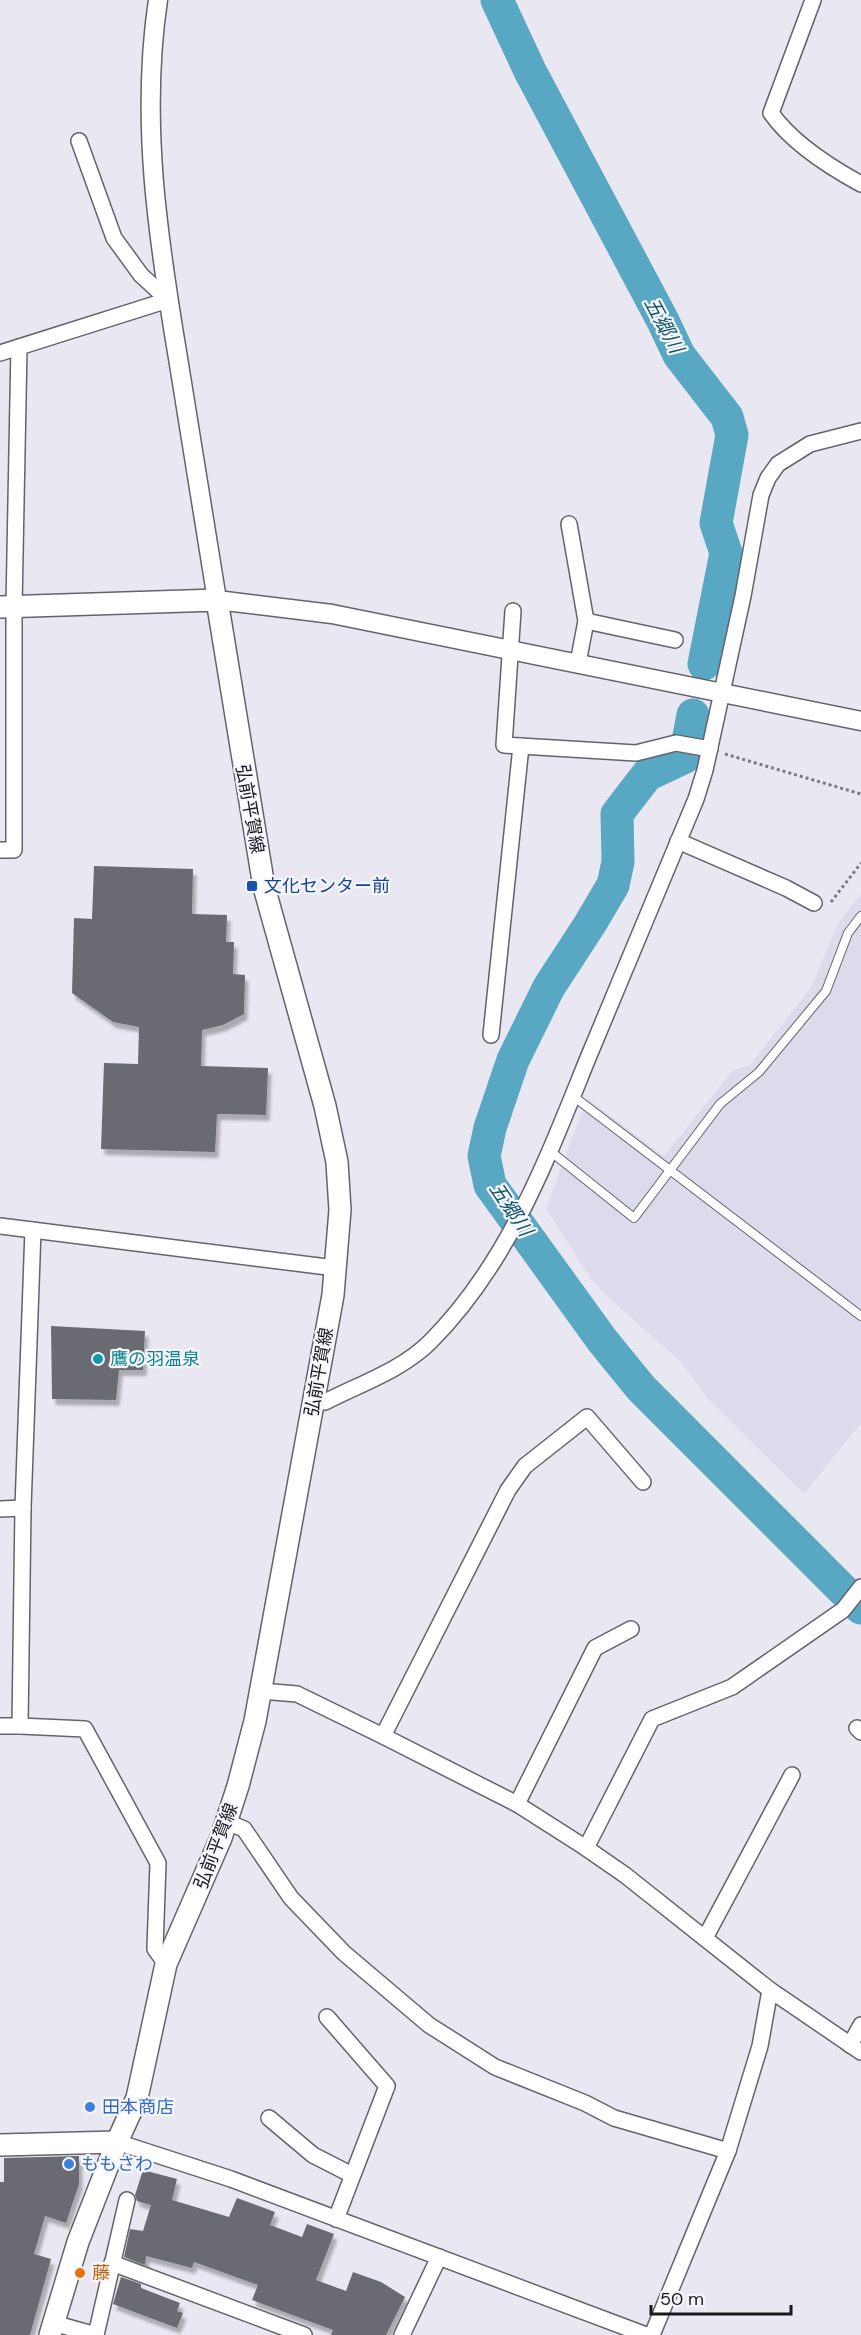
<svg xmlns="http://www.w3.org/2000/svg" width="861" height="2335" viewBox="0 0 861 2335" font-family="'DM Sans','Noto Sans JP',sans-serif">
	<defs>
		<filter id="shadow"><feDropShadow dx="3.5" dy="6" stdDeviation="1.5" flood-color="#0004"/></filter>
	</defs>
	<rect width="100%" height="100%" fill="#e9e8f2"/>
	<polygon fill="#dcdbec" points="861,894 861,1423 804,1494 708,1399 681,1362 611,1300 591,1279 546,1209 587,1098 664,1156 733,1070 750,1065 812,986 838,923"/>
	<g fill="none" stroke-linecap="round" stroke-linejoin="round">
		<g stroke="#58a7c3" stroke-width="33">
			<polyline points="497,0 530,71 663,321 679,355 727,417 732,435 716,523 726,553 704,664"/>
			<polyline points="693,715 685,757 647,775 617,814 618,862 613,885 590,924 549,987 513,1060 490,1128 484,1156 490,1185 602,1340 641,1388 861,1608"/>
		</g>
	</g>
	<g fill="#6a6a72" filter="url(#shadow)">
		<polygon points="94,866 193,869 192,914 227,915 226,942 234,942 233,974 245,975 244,1014 223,1025 202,1030 201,1066 268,1068 266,1115 217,1114 215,1152 101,1149 104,1063 138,1064 139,1027 113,1022 72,993 74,918 92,919"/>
		<polygon points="51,1326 145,1331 143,1370 119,1370 116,1400 52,1399"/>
		<polygon points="79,2156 79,2184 66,2223 45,2216 34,2254 51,2259 30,2335 0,2335 0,2182 4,2182 4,2158"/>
		<polygon points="143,2170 177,2179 172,2200 229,2217 237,2198 275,2212 270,2225 302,2237 307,2224 334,2234 316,2280 346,2291 353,2272 381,2282 405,2297 386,2335 331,2335 333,2330 252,2300 258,2285 194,2262 192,2268 146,2256 145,2265 124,2257 130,2229 143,2231 151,2205 137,2201 135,2195"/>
		<polygon points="121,2277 141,2284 141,2288 180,2303 177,2311 183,2313 177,2328 113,2304"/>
	</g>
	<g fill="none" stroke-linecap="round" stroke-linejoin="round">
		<g stroke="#63636b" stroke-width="10">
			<g id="service">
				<polyline points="573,1096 861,1316"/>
				<polyline points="550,1151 634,1218 720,1104 759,1072 826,991 848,933 861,916"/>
			</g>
		</g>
		<g stroke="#63636b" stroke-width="18">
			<g id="minor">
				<path d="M813 0 771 113C792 143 828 166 861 184"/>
				<polyline points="79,141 114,238 141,275 168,300"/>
				<polyline points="0,353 168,300"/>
				<polyline points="569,524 586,621 578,663"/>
				<polyline points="513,611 504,745 636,753 676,743 710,749"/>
				<polyline points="586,621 675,640"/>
				<polyline points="678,841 786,888 814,903"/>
				<polyline points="0,850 14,850 14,606 19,347"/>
				<polyline points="491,1035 521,746"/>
				<polyline points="0,1226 335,1268"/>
				<path d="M313 1402H325C360 1384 402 1370 430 1342 509 1263 547 1159 588 1058 624 972 660 885 696 799L705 770 743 596 761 495 768 478 778 464 810 444 861 431"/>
				<polyline points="0,1509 23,1508"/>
				<polyline points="261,1691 297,1694 383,1736 517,1804 586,1848 625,1875 770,1990 861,2052"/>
				<polyline points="0,1726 20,1726 23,1508 33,1230"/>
				<polyline points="20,1726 85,1729 158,1863 155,1949 166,1964"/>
				<polyline points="857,1728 861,1732"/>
				<polyline points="383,1736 508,1490 525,1466 587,1417 643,1482"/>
				<polyline points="517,1804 595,1648 631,1629"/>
				<polyline points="227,1822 244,1829 291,1898 344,1953 429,2025 495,2067 585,2103 614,2118 728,2151"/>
				<polyline points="586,1848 652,1719 732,1687 843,1610 861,1587"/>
				<polyline points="705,1938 792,1775"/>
				<polyline points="327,2017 387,2086 336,2219"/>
				<polyline points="850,2045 861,2025"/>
				<polyline points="269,2118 313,2155 352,2175"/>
				<polyline points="117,2142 231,2179 646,2335"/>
				<polyline points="112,2263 304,2335"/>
				<polyline points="53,2323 96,2335"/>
				<polyline points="96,2335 127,2200"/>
				<polyline points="402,2335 439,2257"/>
				<polyline points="652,2335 728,2151 760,2046 770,1990"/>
			</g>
		</g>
		<g stroke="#63636b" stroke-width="21">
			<path id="tertiary" d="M158 0C140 120 158 239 178 358 191 439 204 519 217 600L332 614 861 721"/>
		</g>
		<g stroke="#63636b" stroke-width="24">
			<g id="secondary">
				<polyline points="0,607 217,600 264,887 325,1106 337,1162 340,1210 333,1295 255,1721 238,1786 221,1838 166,1964 137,2098 117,2142 78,2242 50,2335"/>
				<polyline points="0,2145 117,2142"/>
			</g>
		</g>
		<g stroke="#7b7a81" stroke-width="3" stroke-dasharray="3 3" stroke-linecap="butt">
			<polyline points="725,754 861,794"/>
			<polyline points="831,902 861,863"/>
		</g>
		<use href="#service" stroke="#fff" stroke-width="8"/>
		<use href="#minor" stroke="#fff" stroke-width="15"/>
		<use href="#tertiary" stroke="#fff" stroke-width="18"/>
		<use href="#secondary" stroke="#fff" stroke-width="21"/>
	</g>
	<rect fill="#1a4fb4" stroke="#f6f6fe" stroke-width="2" x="246" y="880" width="12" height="12" rx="3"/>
	<circle fill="#0f9aa8" stroke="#f6f6fe" stroke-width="2" cx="98" cy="1359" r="6"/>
	<g fill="#3f7fe0" stroke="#f6f6fe" stroke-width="2">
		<circle cx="90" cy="2107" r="6"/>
		<circle cx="69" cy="2164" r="6"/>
	</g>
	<circle fill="#e8710a" stroke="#f6f6fe" stroke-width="2" cx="80" cy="2273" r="6"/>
	<g text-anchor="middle" stroke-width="4.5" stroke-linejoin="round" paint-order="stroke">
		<g font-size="18" fill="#19181c" stroke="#f6f6fe">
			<text transform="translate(250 809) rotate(80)" y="6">弘前平賀線</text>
			<text transform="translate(319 1372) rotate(-80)" y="6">弘前平賀線</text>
			<text transform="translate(216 1846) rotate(-69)" y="6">弘前平賀線</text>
		</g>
		<g font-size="18" fill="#164399" stroke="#f6f6fe" text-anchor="start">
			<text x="264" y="892">文化センター前</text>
		</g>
		<g font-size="18" fill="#0d838f" stroke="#f6f6fe" text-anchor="start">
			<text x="110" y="1365">鷹の羽温泉</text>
		</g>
		<g font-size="18" fill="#366cbe" stroke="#f6f6fe" text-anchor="start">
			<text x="102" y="2113">田本商店</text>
			<text x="81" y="2170">ももさわ</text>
		</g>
		<g font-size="18" fill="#c56008" stroke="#f6f6fe" text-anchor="start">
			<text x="92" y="2279">藤</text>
		</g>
		<g font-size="20" font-style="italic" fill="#145569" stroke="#f6f6fe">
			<text transform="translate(664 325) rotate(62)" y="7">五郷川</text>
			<text transform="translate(511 1209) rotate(56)" y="7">五郷川</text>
		</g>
	</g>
	<path d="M651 2305v9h140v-9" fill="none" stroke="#19181c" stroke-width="3"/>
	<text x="660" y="2305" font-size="18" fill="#19181c" stroke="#f6f6fe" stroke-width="4.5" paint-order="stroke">50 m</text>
</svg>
